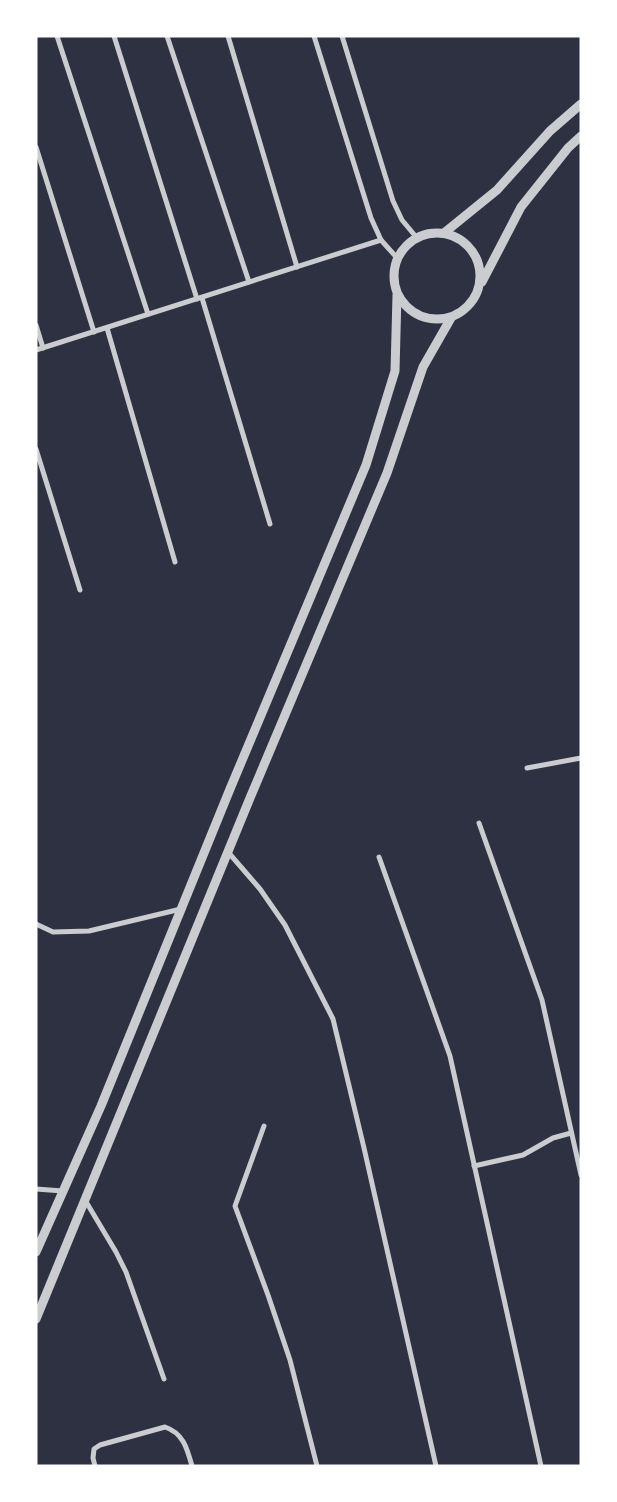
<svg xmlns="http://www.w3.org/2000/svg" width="617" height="1502" viewBox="0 0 617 1502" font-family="Arial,sans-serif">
	<rect width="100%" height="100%" fill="#2d3142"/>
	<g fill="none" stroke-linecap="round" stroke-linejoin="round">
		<g stroke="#caccd0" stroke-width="5">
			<polyline points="57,36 148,314"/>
			<polyline points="114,36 197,299"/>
			<polyline points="167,36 249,282"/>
			<polyline points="228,36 297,267"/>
			<polyline points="314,36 371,218 381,240 398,259"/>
			<polyline points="342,36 393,201 402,220 417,238"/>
			<polyline points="36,147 94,332"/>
			<polyline points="202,298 270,524"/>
			<polyline points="36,325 43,348"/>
			<polyline points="107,328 175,562"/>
			<polyline points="36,350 381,240"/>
			<polyline points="36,449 80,590"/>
			<polyline points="527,768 581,758"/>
			<polyline points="479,823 542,1000 581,1175"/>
			<polyline points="228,852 260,889 285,925 333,1019 364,1148 436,1466"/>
			<polyline points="379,857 450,1056 541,1466"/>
			<polyline points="36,924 53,932 89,931 181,909"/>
			<polyline points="264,1126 235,1206 268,1295 290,1360 317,1466"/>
			<polyline points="474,1166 523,1155 553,1138 571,1133"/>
			<polyline points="36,1189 63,1191"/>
			<polyline points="85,1200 116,1252 126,1272 164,1379"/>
			<path d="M95 1466 93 1458 94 1449 100 1445 165 1427C183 1433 187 1448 192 1466"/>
		</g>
		<g stroke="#caccd0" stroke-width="9">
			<circle cx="437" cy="276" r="43"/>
			<polyline points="444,233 497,190 550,131 581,104"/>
			<polyline points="482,282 521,207 568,148 581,136"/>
			<polyline points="36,1252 101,1106 230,789 366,465 395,371 397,295"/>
			<polyline points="36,1319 250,798 387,473 423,367 451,318"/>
		</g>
	</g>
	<rect width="617" height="1502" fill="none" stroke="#ffffff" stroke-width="75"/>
</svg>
